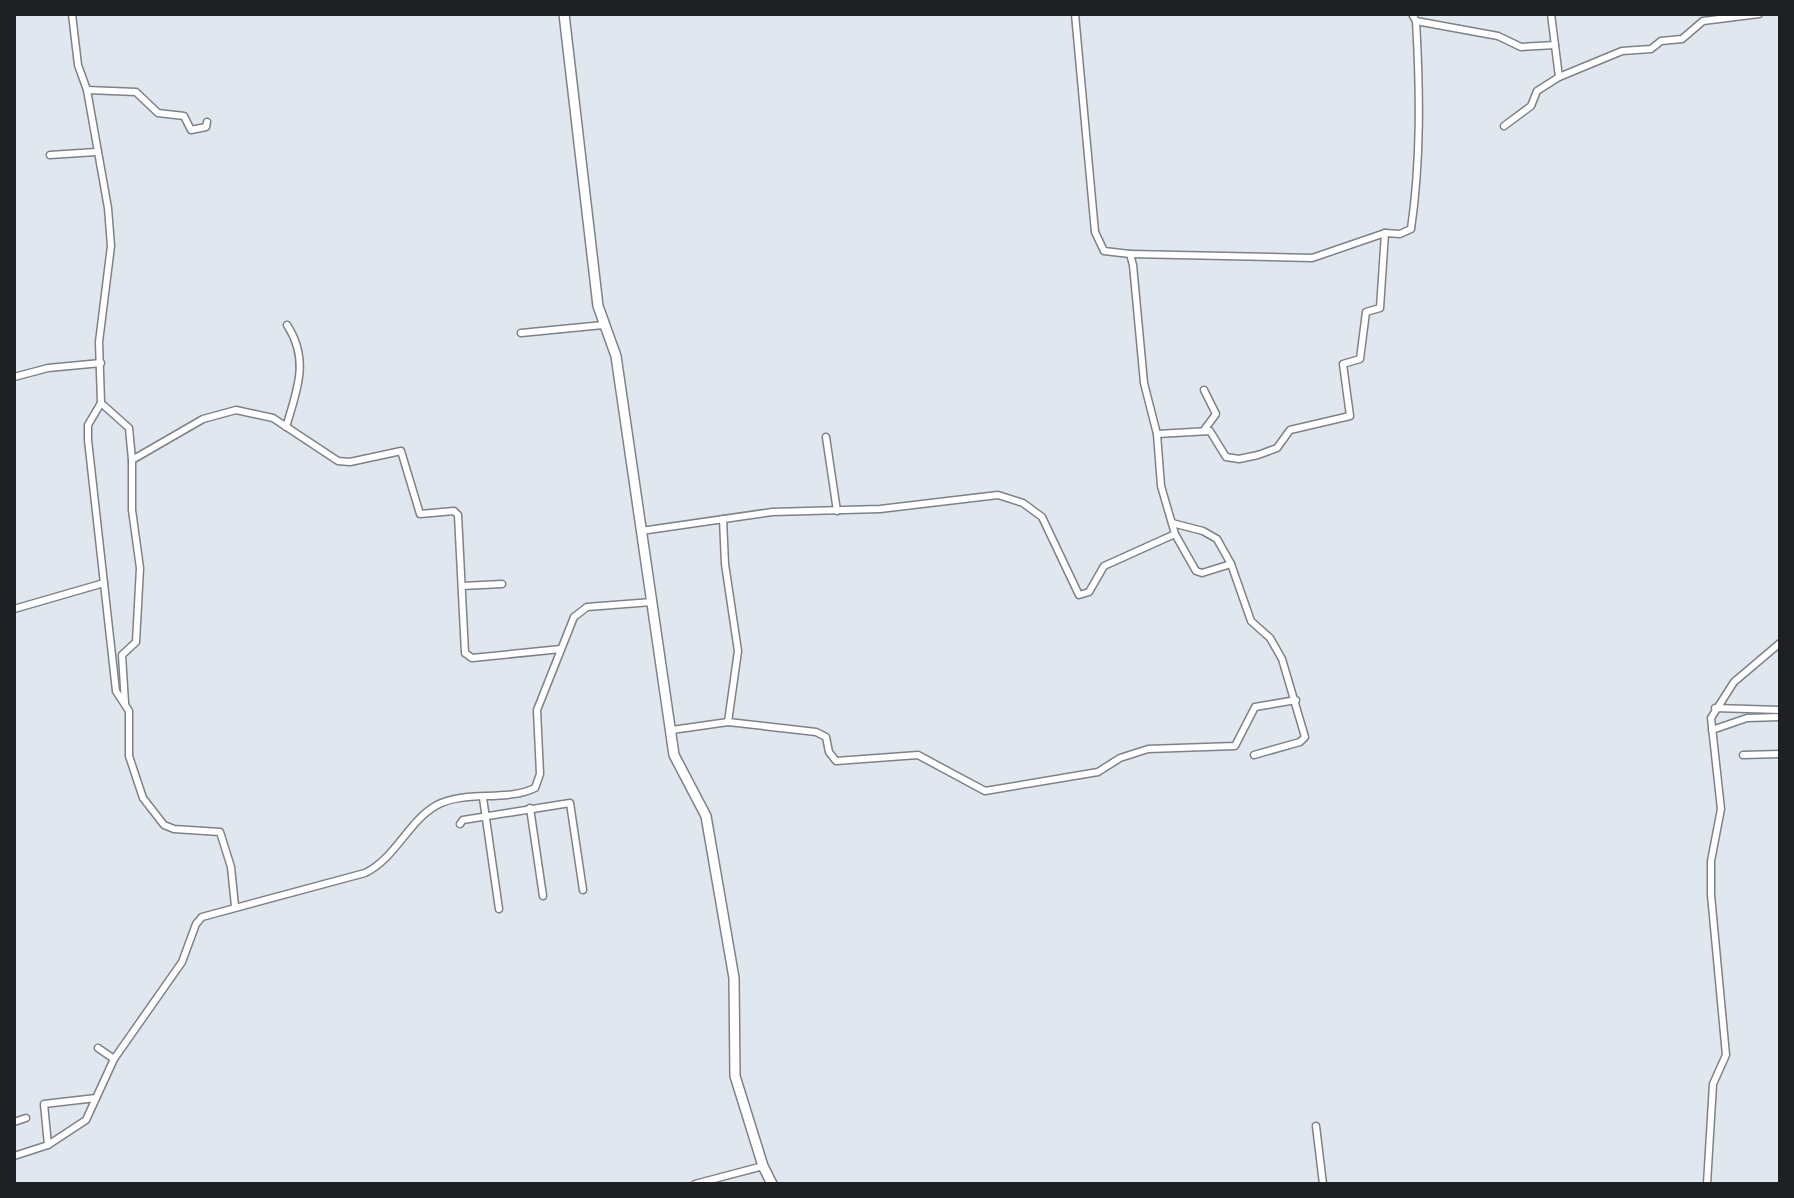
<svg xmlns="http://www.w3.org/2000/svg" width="1794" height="1198" viewBox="0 0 1794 1198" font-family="Rubik,sans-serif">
	<rect width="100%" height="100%" fill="#e1e7ee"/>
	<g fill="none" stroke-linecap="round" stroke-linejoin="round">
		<g stroke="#7d8289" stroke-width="9">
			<g id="street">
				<polyline points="72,14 78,65 87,90 108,208 111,246 99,342 101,403 88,425 88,440 116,691 129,711 129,756 143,798 164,825 174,829 220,832 231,867 235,906"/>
				<polyline points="1551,14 1559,77"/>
				<polyline points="1416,21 1498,36 1521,47 1555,45"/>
				<polyline points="87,90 136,92 158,113 184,116 191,130 206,127 207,122"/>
				<polyline points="1504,126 1531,106 1537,91 1559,77 1622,51 1651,49 1661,41 1682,39 1703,21 1759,14"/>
				<polyline points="50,155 96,152"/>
				<polyline points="1130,254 1312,258 1385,233"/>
				<polyline points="521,333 603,325"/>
				<polyline points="14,377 48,368 101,363"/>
				<polyline points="1204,390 1216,414 1204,430"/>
				<polyline points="101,403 129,428 132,460"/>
				<path d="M286 427C297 390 310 360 287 325"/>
				<path d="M1157 434 1210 431 1226 457 1239 459 1258 455 1277 448 1290 430 1350 416 1343 364 1360 359 1366 312 1380 308 1385 233 1400 234 1411 229C1421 160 1420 91 1416 21L1412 14"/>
				<polyline points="826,437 837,511"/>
				<polyline points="723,519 725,564 738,651 728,722"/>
				<polyline points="1172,523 1203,531 1217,539 1231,564 1251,621 1270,638 1282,659 1305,737 1300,742 1254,755"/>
				<polyline points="641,531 772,512 880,509 998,495 1023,503 1042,517 1079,595 1089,592 1104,566 1175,534 1161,486 1157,434 1144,383 1133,265 1130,254 1104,251 1095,232 1075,14"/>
				<polyline points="1175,534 1196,571 1202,573 1231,564"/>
				<polyline points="462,586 502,584"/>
				<polyline points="14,609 104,583"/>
				<polyline points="125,703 122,655 136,642 140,568 132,510 132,460 203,419 236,410 273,418 338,461 350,462 401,451 420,514 454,511 458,515 465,653 472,658 561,649"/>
				<polyline points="1715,708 1780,710"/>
				<polyline points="672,730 728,722 816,732 826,737 829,752 836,761 918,755 985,791 1098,772 1120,758 1148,749 1235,746 1255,707 1296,700"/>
				<polyline points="1712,730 1747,718 1780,717"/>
				<polyline points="1743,755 1780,754"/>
				<polyline points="483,798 499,909"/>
				<polyline points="530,808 543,896"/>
				<polyline points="460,824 463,820 570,803 583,890"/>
				<polyline points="98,1048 114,1059"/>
				<polyline points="14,1122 26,1118"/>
				<polyline points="1316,1126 1323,1184"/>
				<polyline points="48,1145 44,1104 96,1098"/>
				<path d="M14 1156 48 1145 86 1120 114 1059 182 962 196 924 202 917 365 873C396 858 408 821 437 805 465 790 506 802 535 788L540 774 537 710 574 617 587 607 652 602"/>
				<polyline points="695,1184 763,1166"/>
				<polyline points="1707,1184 1713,1084 1726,1055 1711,895 1711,861 1721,809 1711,718 1734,682 1780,643"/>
			</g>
		</g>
		<g stroke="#7d8289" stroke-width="12">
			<polyline id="secondary" points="564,14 598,306 616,356 674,755 706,816 734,978 735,1076 763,1166 772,1184"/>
		</g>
		<use href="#street" stroke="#fff" stroke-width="6"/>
		<use href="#secondary" stroke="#fff" stroke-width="9"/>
	</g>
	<rect width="1794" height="1198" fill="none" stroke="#1e2023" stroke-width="32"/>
</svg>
